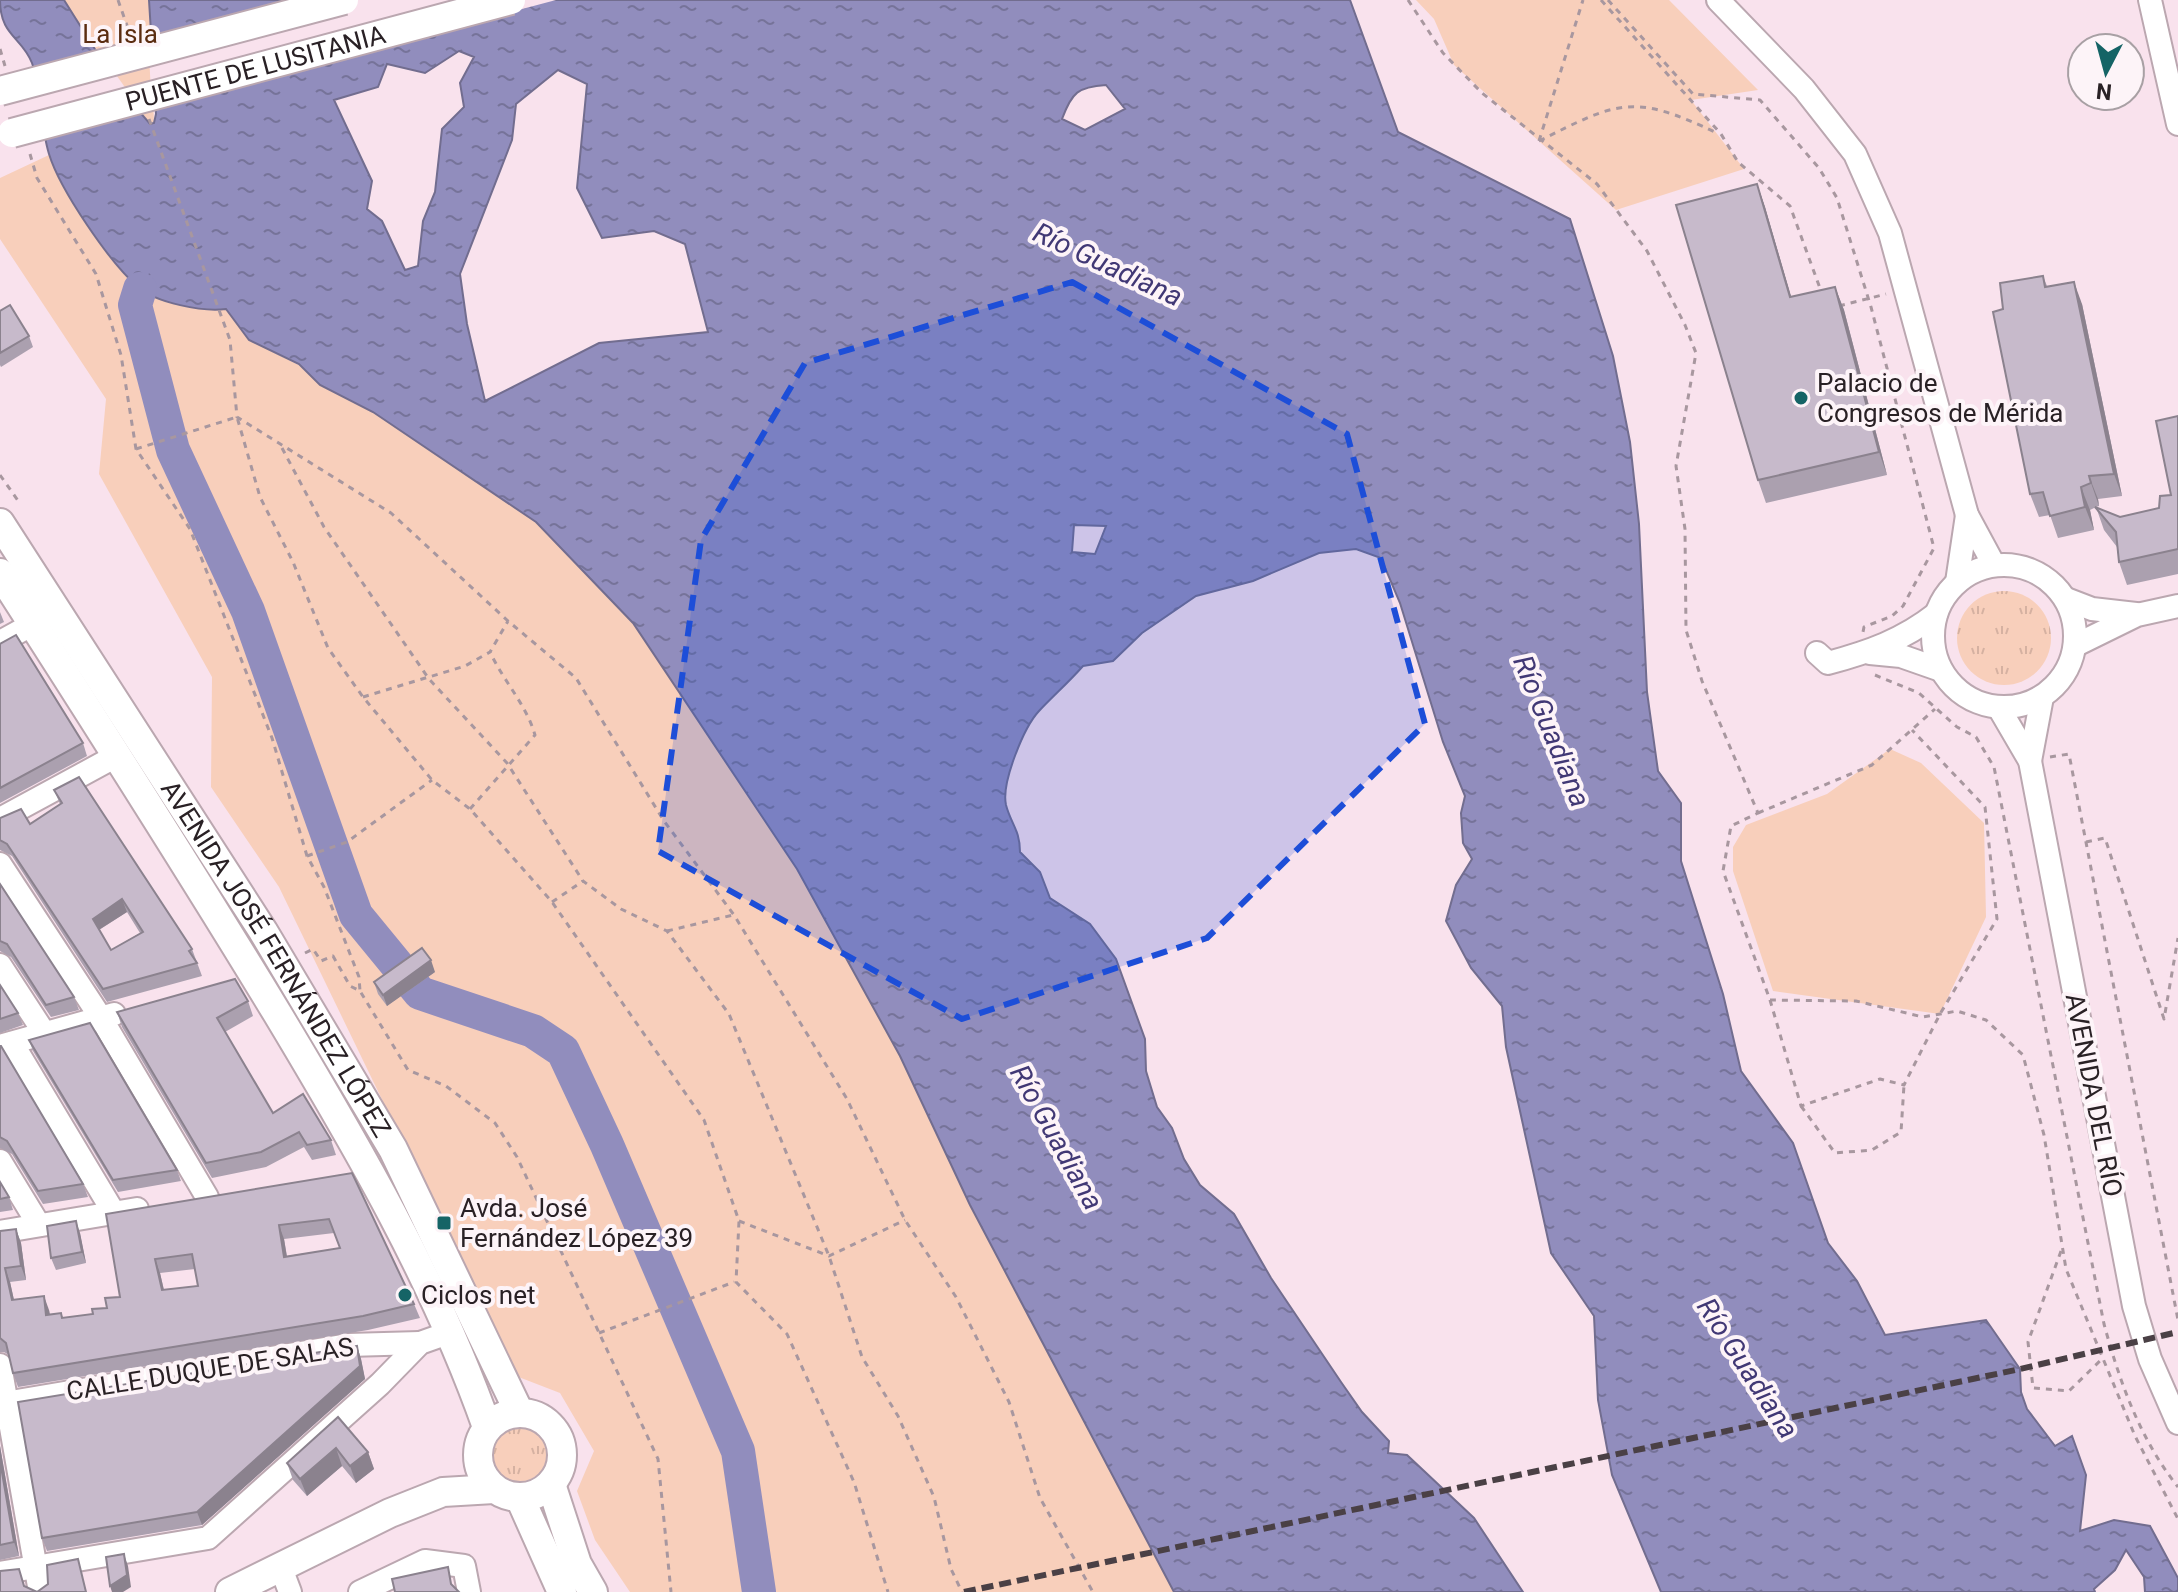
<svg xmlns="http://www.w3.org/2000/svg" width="2178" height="1592" viewBox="0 0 2178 1592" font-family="Roboto,sans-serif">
	<defs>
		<pattern id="grass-tufts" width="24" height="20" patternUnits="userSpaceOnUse" patternTransform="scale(2)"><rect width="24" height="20" fill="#f8cfbb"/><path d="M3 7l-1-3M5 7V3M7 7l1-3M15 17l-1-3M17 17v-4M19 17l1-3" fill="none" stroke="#d5b1a1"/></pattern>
		<pattern id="water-ripples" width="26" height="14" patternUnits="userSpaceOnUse" patternTransform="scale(2)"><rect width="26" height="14" fill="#918dbd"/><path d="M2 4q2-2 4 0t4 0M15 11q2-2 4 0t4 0" fill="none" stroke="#767399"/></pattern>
	</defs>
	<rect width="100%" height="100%" fill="#f9e2ed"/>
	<g fill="url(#grass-tufts)">
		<circle cx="2004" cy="638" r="47"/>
		<circle cx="519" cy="1454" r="28"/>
	</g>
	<g fill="#f8cfbb">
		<polygon points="64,0 149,0 154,123 144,120 133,106"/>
		<polygon points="1416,0 1669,0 1758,90 1691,100 1744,169 1616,210 1454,65 1434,19"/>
		<path d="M49 155C69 196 103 258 138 287 156 303 203 312 226 309L249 340 299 365 320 385 373 412 536 522 633 623 797 869 900 1056 970 1205 1175 1592H630L595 1540 577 1491 594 1451 560 1393 516 1376 279 887 211 787 212 677 99 474 106 399 0 239V178Z"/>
		<polygon points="1890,749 1921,763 1984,823 1986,917 1940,1014 1773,991 1733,871 1733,847 1746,825 1827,794"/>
	</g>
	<path fill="url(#water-ripples)" stroke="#726d8f" stroke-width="2" fill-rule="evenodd" d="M0 0H64L120 89 150 124 154 123 156 114 149 0H1350L1398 132 1570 219 1613 356 1630 442 1639 524 1647 692 1658 771 1681 803V861L1723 994 1741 1071 1793 1143 1828 1243 1857 1281 1885 1335 1986 1320 2020 1369 2021 1392 2027 1409 2055 1446 2072 1436 2086 1475 2080 1531 2114 1520 2150 1526 2178 1578V1592H2145L2144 1577 2126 1550 2115 1570 2094 1589 2095 1592H1661L1612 1475 1598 1400 1594 1316 1551 1253 1506 1047 1502 1006 1471 968 1446 921 1456 885 1472 859 1463 843 1461 813 1465 796 1443 742 1400 603 1381 558 1356 549 1319 553 1253 581 1196 596 1142 633 1113 661 1083 666C1069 682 1053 696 1039 711 1024 727 1001 783 1006 805 1011 824 1020 830 1020 852L1040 872 1050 898 1090 924 1116 959 1145 1039 1146 1071 1157 1107 1172 1128 1184 1159 1200 1185 1234 1214 1271 1278 1341 1382 1362 1412 1389 1441 1388 1453 1407 1455 1474 1518 1523 1592H1174L970 1205 900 1056 797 869 633 623 536 522 373 412 320 385 299 364 249 340 226 309C203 312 156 303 138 287 110 263 60 190 49 154 40 125 42 92 32 63 22 37 0 36 0 0ZM459 51 474 57 460 83 464 107 442 129 435 192 423 221 418 266 405 270 382 221 367 209 372 181 334 100 378 87 387 64 425 73ZM558 70 587 84 577 188 602 238 654 231 685 244 708 332 599 343 485 401 467 324 460 274 512 140 516 104ZM1106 85 1125 109 1085 130 1062 119C1072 92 1078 87 1106 85ZM1074 525 1106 526 1095 554 1072 552Z"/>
	<g fill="#f9e2ed">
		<polygon points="298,0 556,0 152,107 148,40"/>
		<polygon points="100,52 141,110 42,136 29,71"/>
	</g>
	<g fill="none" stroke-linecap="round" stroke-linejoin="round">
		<polyline stroke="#918dbd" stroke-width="34" points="140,289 135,305 173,450 248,611 356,915 420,993 533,1031 563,1051 607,1145 738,1451 759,1592"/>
		<g stroke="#bba7b0" stroke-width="26">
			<g id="minor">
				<polyline points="1718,0 1804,89 1855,154 1890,233 1967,515 1994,565"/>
				<polyline points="2150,0 2178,124"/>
				<circle cx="2004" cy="636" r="71"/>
				<polyline points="1957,582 1967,515"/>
				<polyline points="2066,599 2092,609 2136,614"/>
				<polyline points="0,642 33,624"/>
				<polyline points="2076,645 2137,615 2178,606"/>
				<path d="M1817 653 1828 663C1869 652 1903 640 1936 614"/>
				<polyline points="1870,653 1901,656 1941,670"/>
				<polyline points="1999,708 2030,761 2134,1306 2150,1359 2178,1423"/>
				<polyline points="2030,761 2042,697"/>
				<polyline points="0,819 118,755"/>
				<polyline points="0,864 101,1018 207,1197"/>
				<polyline points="0,965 45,1034"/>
				<polyline points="12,1043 114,1213"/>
				<polyline points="0,1046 114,1014"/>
				<polyline points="0,1161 39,1225"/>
				<polyline points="0,1232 137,1209"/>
				<polyline points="0,1365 40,1592"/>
				<polyline points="0,1404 348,1345 420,1343"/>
				<polyline points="281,1568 290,1592"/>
				<polyline points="0,1573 208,1538 380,1384 420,1343 451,1332"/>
				<polyline points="360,1592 425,1561 464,1566 469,1592"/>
			</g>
		</g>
		<g stroke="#bba7b0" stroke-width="32">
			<g id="major">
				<path id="s1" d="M0 523 263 931 393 1149 519 1412"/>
				<path d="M0 573C94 719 187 865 277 1013 357 1146 435 1280 487 1427"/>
				<circle cx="520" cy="1455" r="42"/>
				<polyline points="551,1484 577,1564 593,1592"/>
				<polyline points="520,1498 562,1592"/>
				<polyline points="230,1592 390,1513 443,1492 494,1489"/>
			</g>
		</g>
		<g stroke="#a8979f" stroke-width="3" stroke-dasharray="6 6" stroke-linecap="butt">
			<polyline points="118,0 130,34"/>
			<polyline points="1408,0 1443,53 1482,93 1597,184 1647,251 1685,325 1696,353 1676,466 1685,529 1686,630 1702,681 1758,813 1731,826 1723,871 1770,1000 1856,1001 1923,1017 1957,1011 1986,1020 2023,1055 2044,1135 2066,1269 2135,1436 2178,1519"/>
			<polyline points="1601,0 1721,134 1738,162 1790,206 1821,291"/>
			<polyline points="1608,0 1693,94 1760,100 1819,168 1837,198 1871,307 1934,548 1903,606 1892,616 1864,627 1863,632"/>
			<polyline points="0,49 5,66"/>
			<polyline points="149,119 230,340 237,417 391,513 508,621 576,678 664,821 734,915 847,1099 905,1220 956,1297 1009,1402 1040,1498 1093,1592"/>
			<path d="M1539 141C1619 101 1633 93 1717 133"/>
			<polyline points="1539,141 1583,0"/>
			<polyline points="30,154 37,178 96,274 121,355 136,449 190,529 272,738 307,856 324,887 359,977 360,991"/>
			<polyline points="1839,306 1886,294"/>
			<polyline points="282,448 324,527 429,679 507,763 583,881 621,909 667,931 729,1014 829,1256 862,1357 898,1416 934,1497 951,1569 962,1592"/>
			<polyline points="136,449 237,417 260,497 293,562 328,648 363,697 432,780 470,809 552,902 704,1120 739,1221 736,1282 787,1334 854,1482 888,1592"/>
			<polyline points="0,475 19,502"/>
			<path d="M1875 675 1919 693 1957 727 1976 737 1994 767 2104 1324C2120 1383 2140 1439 2178 1487"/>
			<polyline points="363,697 465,666 490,652 508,621"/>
			<polyline points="2050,757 2069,754 2178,1320"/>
			<path d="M470 809 535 735C526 704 504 682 490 652"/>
			<polyline points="1758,813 1872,765 1935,709"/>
			<polyline points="2086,842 2105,838 2164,1019 2178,938"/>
			<polyline points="307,856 347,842 432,780"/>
			<polyline points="552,902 583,881"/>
			<polyline points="667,931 733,915"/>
			<polyline points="305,953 313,949 321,961 333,956 350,986 360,991 408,1070 446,1086 495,1123 517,1157 658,1459 671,1592"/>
			<polyline points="1770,1000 1801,1106 1880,1079 1904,1085 1940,1014 1997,919 1985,807 1912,730"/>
			<polyline points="1801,1106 1835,1153 1872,1150 1901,1132 1904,1085"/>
			<polyline points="739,1221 829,1256 905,1220"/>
			<polyline points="2061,1251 2028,1342 2033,1388 2069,1391 2103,1358"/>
			<polyline points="599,1333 734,1282"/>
		</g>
		<use href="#minor" stroke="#fff" stroke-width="22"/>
		<use href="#major" stroke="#fff" stroke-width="28"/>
		<polyline stroke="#4a4045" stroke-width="6" stroke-dasharray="12 6" stroke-linecap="butt" points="964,1592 2020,1369 2178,1332"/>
		<g stroke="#bba7b0" stroke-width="32" stroke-linecap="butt">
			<g id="major-bridge">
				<polyline points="0,91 344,0"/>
				<path id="s2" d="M12 133 511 0"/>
			</g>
		</g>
		<use href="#major-bridge" stroke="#fff" stroke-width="28"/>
	</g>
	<g fill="#aba0af" fill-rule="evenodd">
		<polygon points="1757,184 1765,207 1791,297 1835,287 1844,310 1887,475 1766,503 1758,480"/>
		<polygon points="2043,276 2047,286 2082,304 2122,496 2098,499 2099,506 2096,507 2120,517 2159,508 2171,495 2178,416 2178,574 2127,585 2119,562 2117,547 2104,530 2096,507 2090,510 2094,530 2058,538 2050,515 2039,517 2030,494 2003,309"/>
		<polygon points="0,311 29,336 33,347 1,367 0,365"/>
		<polygon points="0,612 4,622 0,624"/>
		<polygon points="0,644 83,743 87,756 0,803"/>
		<path d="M54 790 192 949 202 976 107 1002 12 856 0 850V818L30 824 60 804ZM127 912 140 933 111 950 99 930Z"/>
		<polygon points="0,884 74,997 79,1010 51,1017 11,957 0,951"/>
		<polygon points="435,972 387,1006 378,994 374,982"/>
		<polygon points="0,985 18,1013 23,1025 0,1033"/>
		<polygon points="248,1001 253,1016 225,1032 273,1113 331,1140 336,1155 312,1160 304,1147 266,1167 212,1178 122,1027 117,1012"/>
		<polygon points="29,1040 177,1170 181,1181 118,1192 33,1051"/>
		<polygon points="0,1046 83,1184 88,1197 43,1204 12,1154 0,1148"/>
		<path d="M352 1173 414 1304 420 1318 368 1330 18 1387 13 1373 9 1355 4 1352H0V1231L16 1229 21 1243 26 1280 10 1282 14 1300 49 1310 50 1315 61 1313 63 1318 93 1314 107 1308 120 1297 106 1214ZM334 1233 340 1248 287 1256 284 1239ZM195 1269 198 1286 164 1290 160 1273Z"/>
		<polygon points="0,1182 9,1197 13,1210 0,1212"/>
		<polygon points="80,1233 86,1263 56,1270 51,1258"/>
		<polygon points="357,1346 361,1359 365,1379 202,1525 47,1551 42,1538"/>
		<polygon points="338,1417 368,1452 374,1469 356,1483 342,1466 307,1496 293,1480 287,1463"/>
		<polygon points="0,1446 19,1556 0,1560"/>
	</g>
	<g fill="#8b828e">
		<polygon points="1757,184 1765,207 1798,320 1790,297"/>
		<polygon points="2074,282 2082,304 2122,496 2114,474"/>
		<polygon points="1835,287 1844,310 1887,475 1879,452"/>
		<polygon points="2089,476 2098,499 2099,506 2091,483"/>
		<polygon points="2081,487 2090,510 2094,530 2085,507"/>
		<polygon points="122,899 127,912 97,931 93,919"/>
		<polygon points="431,960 435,972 387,1006 383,995"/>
		<polygon points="76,1221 80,1233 86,1263 82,1252"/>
		<polygon points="279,1225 284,1239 289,1271 284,1257"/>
		<polygon points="16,1229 21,1243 26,1280 21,1266"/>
		<polygon points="155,1259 160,1273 167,1304 162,1290"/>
		<polygon points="5,1268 10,1282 17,1314 12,1300"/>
		<polygon points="44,1296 49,1310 52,1329 46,1315"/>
		<polygon points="357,1346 361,1359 365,1379 202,1525 197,1512"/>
		<polygon points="0,1446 19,1556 14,1542 0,1461"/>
		<polygon points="336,1448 342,1466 307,1496 300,1479"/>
		<polygon points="368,1452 374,1469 356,1483 350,1466"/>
		<polygon points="124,1554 128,1566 131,1587 123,1592 112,1592 110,1586"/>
	</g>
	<g fill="#c7bacb" stroke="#8b828e" stroke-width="2" fill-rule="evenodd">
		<polygon points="1757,184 1790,297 1835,287 1879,452 1758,480 1676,205"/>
		<polygon points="2043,276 2045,287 2074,282 2114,474 2089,476 2091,483 2081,487 2085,507 2050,516 2043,492 2030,494 1993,312 2003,309 2000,283"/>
		<polygon points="10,305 29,336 0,353 0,311"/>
		<polygon points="2178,416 2178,549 2119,562 2116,532 2095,507 2120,517 2159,508 2160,496 2171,495 2156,421"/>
		<polygon points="16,635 83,743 0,788 0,644"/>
		<path d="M79 777 192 949 189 951 197 963 103 989 7 844 0 840V818L21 809 30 824 62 803 54 790ZM122 899 143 932 111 950 93 919Z"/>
		<polygon points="0,884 74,997 46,1005 7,944 0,941"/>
		<polygon points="422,948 431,960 383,995 374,982"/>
		<polygon points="235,979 248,1001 217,1018 273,1113 303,1094 331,1140 307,1145 299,1132 261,1152 206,1163 117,1012"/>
		<polygon points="0,985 18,1013 0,1019"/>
		<polygon points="90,1023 177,1170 113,1180 29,1040"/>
		<polygon points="0,1046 1,1046 83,1184 38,1191 7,1141 0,1137"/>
		<path d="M352 1173 414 1304 363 1316 13 1373 6 1343 0 1338V1231L16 1229 21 1266 5 1268 12 1300 44 1296 46 1315 61 1313 62 1318 93 1314 92 1309 107 1308 105 1298 120 1297 106 1214ZM329 1219 340 1248 284 1257 279 1225ZM192 1254 198 1286 162 1290 155 1259Z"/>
		<polygon points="0,1182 9,1197 0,1199"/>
		<polygon points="76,1221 82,1252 51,1258 47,1226"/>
		<polygon points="357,1346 360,1366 197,1512 42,1538 18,1402"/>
		<polygon points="338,1417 368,1452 350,1466 336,1448 300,1479 287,1463"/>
		<polygon points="0,1461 14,1542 0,1545"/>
		<polygon points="124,1554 127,1575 110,1586 106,1557"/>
		<polygon points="78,1559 86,1592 0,1592 0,1571 19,1569 24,1586 37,1592 48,1584 47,1565"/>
		<polygon points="448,1567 451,1584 459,1592 395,1592 392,1579"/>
	</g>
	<path fill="#1d4ed8" fill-opacity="0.2" stroke="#1d4ed8" stroke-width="6" stroke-dasharray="16 10" stroke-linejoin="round" d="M1072 282 1347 434 1425 724 1207 938 962 1019 658 851 701 540 805 363Z"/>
	<g fill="#156466" stroke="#fdf4f8" stroke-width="3">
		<circle cx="1801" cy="398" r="8"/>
		<rect x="436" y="1215" width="16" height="16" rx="4"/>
		<circle cx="405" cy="1295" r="8"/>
	</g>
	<g text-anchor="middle" stroke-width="8" stroke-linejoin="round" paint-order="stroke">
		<g font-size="26" fill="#5b2c10" stroke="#fdf4f8">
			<text x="120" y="43">La Isla</text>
		</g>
		<g font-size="26" fill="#292125" stroke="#fdf4f8">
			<text dy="9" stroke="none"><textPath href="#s2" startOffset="252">PUENTE DE LUSITANIA</textPath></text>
			<text dy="9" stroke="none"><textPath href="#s1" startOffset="516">AVENIDA JOSÉ FERNÁNDEZ LÓPEZ</textPath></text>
			<text transform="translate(2094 1095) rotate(79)" y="9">AVENIDA DEL RÍO</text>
			<text transform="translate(210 1369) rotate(-9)" y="9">CALLE DUQUE DE SALAS</text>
		</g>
		<g font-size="26" fill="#292125" stroke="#fdf4f8" text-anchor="start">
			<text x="1817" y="392">Palacio de<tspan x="1817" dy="30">Congresos de Mérida</tspan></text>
			<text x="460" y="1217">Avda. José<tspan x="460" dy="30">Fernández López 39</tspan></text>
			<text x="421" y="1304">Ciclos net</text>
		</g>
		<g font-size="28" font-style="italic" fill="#413875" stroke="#fdf4f8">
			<text transform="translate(1108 264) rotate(25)" y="10">Río Guadiana</text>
			<text transform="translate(1552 731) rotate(68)" y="10">Río Guadiana</text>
			<text transform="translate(1057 1137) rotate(61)" y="10">Río Guadiana</text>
			<text transform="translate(1748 1368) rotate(57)" y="10">Río Guadiana</text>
		</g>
	</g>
	<g transform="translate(2106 72) rotate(186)"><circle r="38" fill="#fdf4f8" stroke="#a8a0a4" stroke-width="2"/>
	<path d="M0-6L14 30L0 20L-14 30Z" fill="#156466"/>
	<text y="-12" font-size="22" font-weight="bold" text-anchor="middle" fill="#292125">N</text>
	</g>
</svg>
